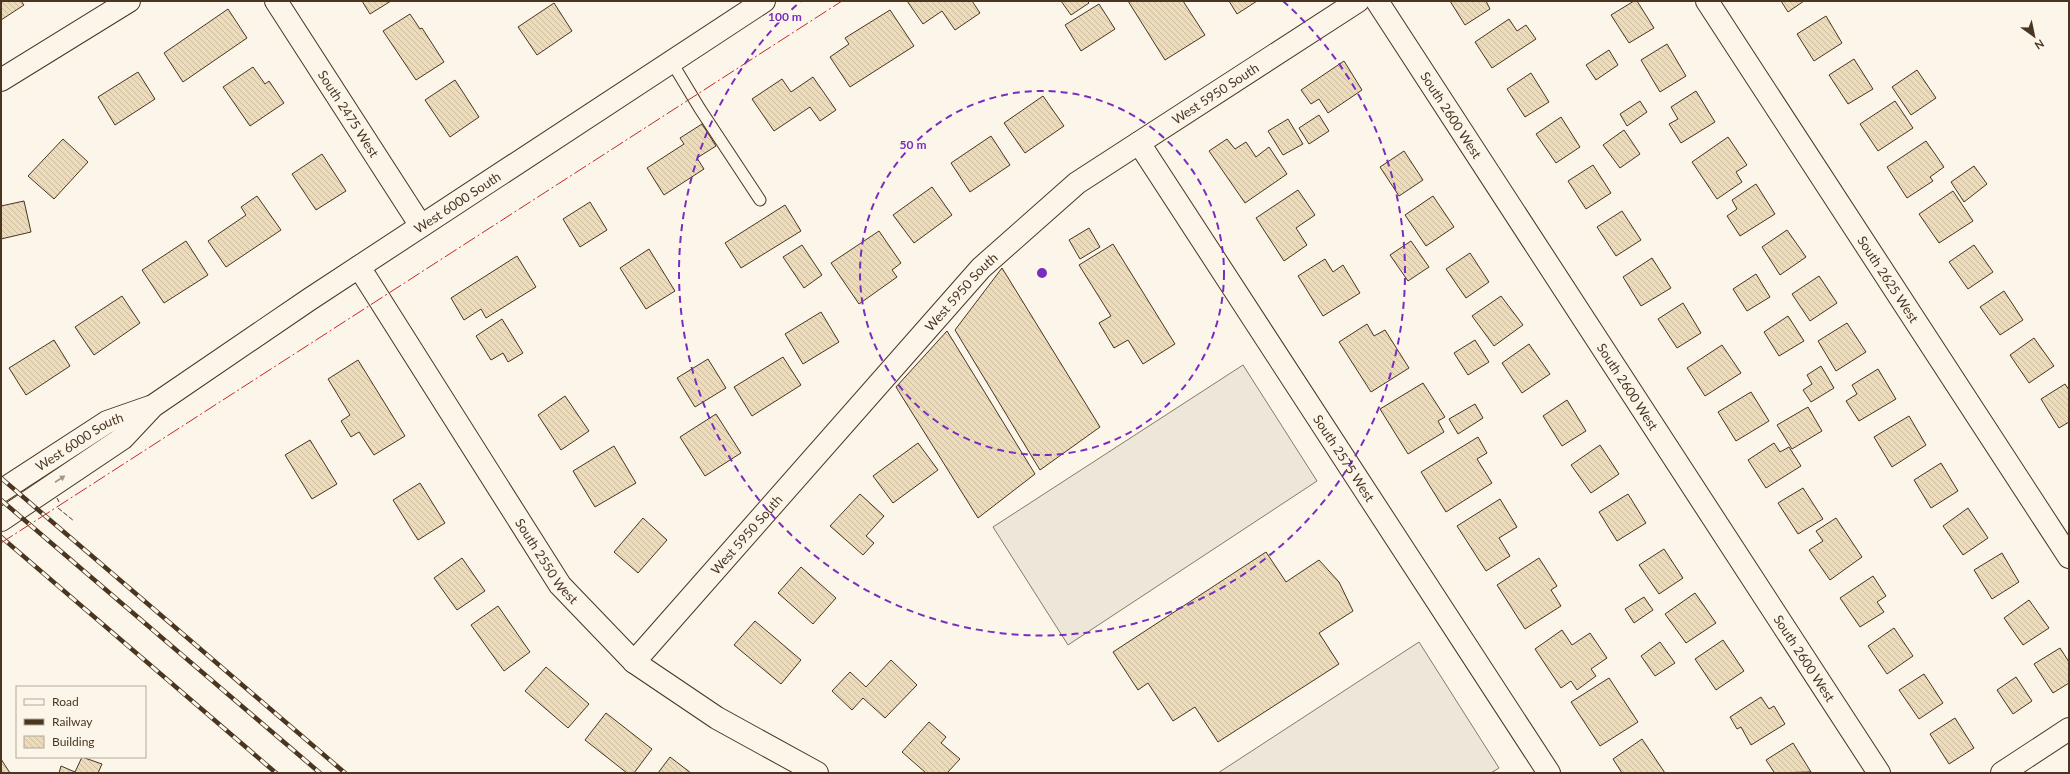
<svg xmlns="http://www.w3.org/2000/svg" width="2070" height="774" viewBox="0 0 2070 774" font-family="Lato,sans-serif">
	<defs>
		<pattern id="building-back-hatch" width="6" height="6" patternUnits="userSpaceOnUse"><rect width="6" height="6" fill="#ecdcbc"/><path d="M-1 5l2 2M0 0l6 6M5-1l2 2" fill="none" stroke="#ccbda1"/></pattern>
	</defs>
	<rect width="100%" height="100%" fill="#fbf6e9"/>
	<g fill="#ede7d9" stroke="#887966">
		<polygon points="1243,365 1317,481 1068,645 993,527"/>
		<polygon points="1419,642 1499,768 1491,773 1218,773"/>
	</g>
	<g fill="url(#building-back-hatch)" stroke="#4a3520">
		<polygon points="1,1 21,1 24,5 1,20"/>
		<polygon points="362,1 391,1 370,14"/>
		<polygon points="907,1 972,1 980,13 955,30 942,11 923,24"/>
		<polygon points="1061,1 1087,1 1089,3 1071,15"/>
		<polygon points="1128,1 1183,1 1205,35 1165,60"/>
		<polygon points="1229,1 1257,1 1237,14"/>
		<polygon points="1450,1 1486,1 1490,9 1465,25"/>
		<polygon points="1634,1 1637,1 1654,28 1629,43 1611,15"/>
		<polygon points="1781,1 1804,1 1788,12"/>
		<polygon points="554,3 572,31 537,55 518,27"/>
		<polygon points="1099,4 1115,29 1081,51 1065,25"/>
		<polygon points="228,9 247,38 183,82 164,53"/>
		<polygon points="890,10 914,46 850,87 830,57 849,44 845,38"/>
		<polygon points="410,14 420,29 422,28 444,62 416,80 383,31"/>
		<polygon points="1826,16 1842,43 1814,61 1797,34"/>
		<polygon points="1509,19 1517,31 1526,25 1536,39 1492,68 1475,42"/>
		<polygon points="1667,44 1686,76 1660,92 1641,60"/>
		<polygon points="1609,50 1618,65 1596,80 1586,65"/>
		<polygon points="1854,59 1873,89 1848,104 1829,75"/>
		<polygon points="1344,61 1362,90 1328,113 1319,99 1311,104 1301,90"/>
		<polygon points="253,67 265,84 269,81 284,103 250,126 223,87"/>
		<polygon points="1917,70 1936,98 1911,115 1892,87"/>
		<polygon points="138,72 155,99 115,125 98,97"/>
		<polygon points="1531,73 1549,102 1525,117 1507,89"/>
		<polygon points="813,77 836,110 820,121 810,107 774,131 752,99 782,79 791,92"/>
		<polygon points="455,80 479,117 450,137 425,100"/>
		<polygon points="1696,91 1715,122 1681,143 1669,124 1678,119 1671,107"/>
		<polygon points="1043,96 1064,126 1025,153 1004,123"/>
		<polygon points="1640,101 1647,112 1627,126 1620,114"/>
		<polygon points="1895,101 1913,128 1878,151 1860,124"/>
		<polygon points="1319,115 1329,131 1309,144 1299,128"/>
		<polygon points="1561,117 1580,147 1556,163 1536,134"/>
		<polygon points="1288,119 1303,144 1283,155 1268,131"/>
		<polygon points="702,124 716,146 697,158 704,169 664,195 647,168 684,144 680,138"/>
		<polygon points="1624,130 1640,154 1620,168 1603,145"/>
		<polygon points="991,136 1010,165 970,192 951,163"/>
		<polygon points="1728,137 1747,165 1736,172 1742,182 1717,199 1692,162"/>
		<polygon points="63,139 88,162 54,199 28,176"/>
		<polygon points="1227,139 1235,149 1246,142 1256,157 1269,147 1287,174 1245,203 1209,151"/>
		<polygon points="1926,141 1944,167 1930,177 1933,181 1907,198 1887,167"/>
		<polygon points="1404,151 1423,180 1399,196 1380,167"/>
		<polygon points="322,154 346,191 316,210 292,174"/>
		<polygon points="1593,165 1611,193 1586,209 1568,181"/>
		<polygon points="1974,166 1987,184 1964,202 1951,182"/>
		<polygon points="1756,184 1775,214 1740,236 1727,216 1737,209 1732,200"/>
		<polygon points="932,187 952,215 914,243 893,215"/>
		<polygon points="1298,190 1315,215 1296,228 1307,245 1284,261 1256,218"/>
		<polygon points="1953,191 1973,221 1939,243 1919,214"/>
		<polygon points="257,196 281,230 226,267 208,241 246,215 241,207"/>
		<polygon points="1433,196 1454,227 1426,246 1405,215"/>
		<polygon points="24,201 31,232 1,239 1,206"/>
		<polygon points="590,202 607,230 580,247 563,219"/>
		<polygon points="785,205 801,231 741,268 725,243"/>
		<polygon points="1622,211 1641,240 1616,256 1597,227"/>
		<polygon points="1089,228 1100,247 1080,259 1069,240"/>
		<polygon points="1787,230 1806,257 1780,275 1762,247"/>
		<polygon points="879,231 901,263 892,270 897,277 859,304 831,263"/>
		<polygon points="186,241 208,275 164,303 142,270"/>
		<polygon points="1411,241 1429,267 1408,281 1390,255"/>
		<polygon points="1113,244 1175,344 1143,364 1128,340 1114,348 1099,323 1111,316 1079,265"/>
		<polygon points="802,245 822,275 804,288 783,257"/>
		<polygon points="1974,245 1993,272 1968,289 1949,262"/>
		<polygon points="649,249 675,291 646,309 620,268"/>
		<polygon points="1470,253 1489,282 1466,298 1446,269"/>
		<polygon points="517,256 536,287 486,318 481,309 464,320 451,298"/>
		<polygon points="1652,258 1671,288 1641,306 1623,277"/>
		<polygon points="1325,259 1333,272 1343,265 1360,293 1323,316 1298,276"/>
		<polygon points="1002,268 1100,427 1040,470 955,330"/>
		<polygon points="1756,274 1770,297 1747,311 1733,289"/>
		<polygon points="1819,276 1837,303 1810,321 1792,294"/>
		<polygon points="2004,291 2023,320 2000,335 1980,307"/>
		<polygon points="122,296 140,323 94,355 75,327"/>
		<polygon points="1501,296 1523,325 1494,346 1472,316"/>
		<polygon points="1683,303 1701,333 1677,348 1658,319"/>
		<polygon points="821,312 839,342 803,364 785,334"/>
		<polygon points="1788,316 1804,341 1779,356 1764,332"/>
		<polygon points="502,319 523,353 508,362 503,353 491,360 476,336"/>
		<polygon points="1847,323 1866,352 1836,371 1818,341"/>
		<polygon points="1367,324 1374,336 1385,330 1409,368 1371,392 1339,342"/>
		<polygon points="947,331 1035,474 978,518 896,387"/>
		<polygon points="2034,338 2054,366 2029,383 2010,355"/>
		<polygon points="54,340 70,366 26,395 9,368"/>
		<polygon points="1475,340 1489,362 1468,375 1454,353"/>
		<polygon points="1529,344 1550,374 1522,393 1502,363"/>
		<polygon points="1722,345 1741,373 1705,396 1687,368"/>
		<polygon points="783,357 801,385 752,416 734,387"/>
		<polygon points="708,359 726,388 695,407 677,378"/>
		<polygon points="358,360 405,436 374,455 359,432 351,437 341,421 350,415 328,379"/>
		<polygon points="1821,366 1834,388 1811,402 1803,390 1812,384 1807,375"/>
		<polygon points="1878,369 1896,399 1859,421 1846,401 1857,394 1852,385"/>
		<polygon points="1423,383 1445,417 1438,421 1444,432 1408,454 1380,409"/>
		<polygon points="2065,384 2069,390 2069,422 2059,428 2041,399"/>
		<polygon points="1751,392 1769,421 1736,441 1718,412"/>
		<polygon points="565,396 589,431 561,450 538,415"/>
		<polygon points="1567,400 1586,431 1562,446 1543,416"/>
		<polygon points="1475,404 1483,418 1458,434 1449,419"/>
		<polygon points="1808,407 1822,431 1792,449 1777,425"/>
		<polygon points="716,414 741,453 705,476 680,437"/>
		<polygon points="1909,416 1926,445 1892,467 1874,437"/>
		<polygon points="1478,437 1487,453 1477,459 1492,483 1446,512 1421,472"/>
		<polygon points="310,440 337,484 312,499 285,455"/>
		<polygon points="918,443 938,470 893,503 873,476"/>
		<polygon points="1774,443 1780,452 1789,447 1801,466 1766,488 1748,460"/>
		<polygon points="1600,445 1619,474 1591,493 1571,465"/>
		<polygon points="614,446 636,483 595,507 573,471"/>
		<polygon points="1941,463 1958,491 1931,508 1914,480"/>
		<polygon points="420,483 445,523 418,540 393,500"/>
		<polygon points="1803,488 1823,519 1798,534 1778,503"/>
		<polygon points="860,494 884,516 866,536 874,543 863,555 830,526"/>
		<polygon points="1628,494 1646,523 1617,541 1599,512"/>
		<polygon points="1500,499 1517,527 1499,538 1510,556 1486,571 1457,526"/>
		<polygon points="1968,508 1988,538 1963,555 1943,526"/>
		<polygon points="643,518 667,540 638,573 614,552"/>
		<polygon points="1836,518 1862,557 1830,580 1809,550 1823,541 1816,531"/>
		<polygon points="1664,549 1683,578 1659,594 1639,565"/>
		<polygon points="1266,552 1286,582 1319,560 1339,582 1353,611 1319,633 1339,664 1218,742 1195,707 1173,721 1148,683 1138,690 1113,652"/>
		<polygon points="2002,553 2019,582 1992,599 1974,570"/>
		<polygon points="462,558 485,591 457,610 434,578"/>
		<polygon points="1539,558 1557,586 1551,590 1561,606 1525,629 1497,585"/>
		<polygon points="801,567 836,598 813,624 778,593"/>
		<polygon points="1873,576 1886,596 1877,602 1884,612 1860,627 1840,598"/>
		<polygon points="1695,593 1716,623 1686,643 1665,614"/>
		<polygon points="1644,597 1653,610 1634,623 1625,609"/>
		<polygon points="2029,600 2049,628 2023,645 2004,618"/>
		<polygon points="498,606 530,652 504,671 471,625"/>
		<polygon points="755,621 801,660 781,684 734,645"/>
		<polygon points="1894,628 1913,656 1887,674 1868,646"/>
		<polygon points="1562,630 1572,645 1590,633 1607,658 1591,669 1596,676 1577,690 1571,681 1561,688 1535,649"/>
		<polygon points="1723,640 1744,671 1716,690 1695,659"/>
		<polygon points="1660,642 1675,663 1655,676 1641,656"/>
		<polygon points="2060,648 2069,662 2069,683 2053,693 2034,664"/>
		<polygon points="891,660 917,685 885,718 863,698 852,710 832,691 850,672 866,687"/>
		<polygon points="546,667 589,704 568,728 525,691"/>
		<polygon points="1924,674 1943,703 1919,719 1899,690"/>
		<polygon points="2016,677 2032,701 2013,714 1997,690"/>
		<polygon points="1609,678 1638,722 1600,746 1571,702"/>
		<polygon points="1761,697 1769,709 1774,706 1785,724 1751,745 1741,727 1737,729 1730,717"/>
		<polygon points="606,713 652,749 634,773 627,773 585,740"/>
		<polygon points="1955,718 1974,748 1949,764 1930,734"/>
		<polygon points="929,722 946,737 941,743 960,759 947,773 926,773 902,752"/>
		<polygon points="1642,739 1665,773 1622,773 1613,759"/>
		<polygon points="1793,743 1811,772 1772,773 1774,772 1766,760"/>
		<polygon points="82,757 102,764 98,773 59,773 61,766 75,772"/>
		<polygon points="670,757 691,773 658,773"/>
		<polygon points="1,759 10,773 1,773"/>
	</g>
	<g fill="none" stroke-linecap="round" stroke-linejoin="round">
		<g stroke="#4a3520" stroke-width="13">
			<polyline id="service" points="671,61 700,109 760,200"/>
		</g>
		<g stroke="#4a3520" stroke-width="24">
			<g id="minor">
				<path id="s1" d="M276 1 421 226"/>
				<path id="s2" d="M1377 1 1879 773"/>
				<path id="s3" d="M1707 1 2069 557"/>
				<polyline points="1,80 129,1"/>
				<path id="s4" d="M1139 143 1549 773"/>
				<path id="s5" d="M359 267 560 585 634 662 717 718 817 773"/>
				<path id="s6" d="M634 662 981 268 1077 183 1358 1"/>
				<polyline points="2002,773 2069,729"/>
			</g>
		</g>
		<g stroke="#4a3520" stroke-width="24">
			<g id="tertiary">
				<path id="s7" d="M1 491 107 422 150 407"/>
				<path id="s8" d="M1 520 123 438 153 406 310 299 764 1"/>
			</g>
		</g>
		<use href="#service" stroke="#fbf6e9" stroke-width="11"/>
		<use href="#minor" stroke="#fbf6e9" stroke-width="22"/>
		<use href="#tertiary" stroke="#fbf6e9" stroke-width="22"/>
		<g stroke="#4a3520" stroke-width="4.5">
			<g id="rail">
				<polyline points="1,478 345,773"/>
				<polyline points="1,500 320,773"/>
				<polyline points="1,537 276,773"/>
			</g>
		</g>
		<use href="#rail" stroke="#fbf6e9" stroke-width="3" stroke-dasharray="9" stroke-linecap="butt"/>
		<g stroke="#4a3520" stroke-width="1" stroke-dasharray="5 2" stroke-linecap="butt">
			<polyline points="57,498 59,502"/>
			<polyline points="58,508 74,521"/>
		</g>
		<polyline stroke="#c62828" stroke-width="1" stroke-dasharray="14 3 2 3" stroke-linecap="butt" points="1,543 842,1"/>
	</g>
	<defs><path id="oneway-solid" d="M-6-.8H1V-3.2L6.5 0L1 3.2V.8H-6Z"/></defs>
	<use fill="#a29684" href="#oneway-solid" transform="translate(60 479) rotate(-33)"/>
	<g fill="none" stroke="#7b2cbf" stroke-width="2" stroke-dasharray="7 5">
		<circle cx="1042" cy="273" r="182"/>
		<path d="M1283 1A363 363 0 1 1 801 1"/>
	</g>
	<g text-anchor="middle" stroke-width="3" stroke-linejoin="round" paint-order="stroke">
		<g font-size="13" fill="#4a3520" stroke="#fbf6e9">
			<text dy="5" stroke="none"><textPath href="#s6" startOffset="818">West 5950 South</textPath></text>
			<text dy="5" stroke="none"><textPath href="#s1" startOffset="134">South 2475 West</textPath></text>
			<text dy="5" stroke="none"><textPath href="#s2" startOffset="136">South 2600 West</textPath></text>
			<text dy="5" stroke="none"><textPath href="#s8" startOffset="557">West 6000 South</textPath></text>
			<text dy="5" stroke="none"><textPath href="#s3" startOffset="332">South 2625 West</textPath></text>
			<text dy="5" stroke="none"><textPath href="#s6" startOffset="494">West 5950 South</textPath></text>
			<text dy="5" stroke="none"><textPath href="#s2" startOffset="460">South 2600 West</textPath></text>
			<text dy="5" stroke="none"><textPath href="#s7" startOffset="93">West 6000 South</textPath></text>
			<text dy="5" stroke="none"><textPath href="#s4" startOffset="376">South 2575 West</textPath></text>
			<text dy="5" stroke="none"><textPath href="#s6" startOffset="170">West 5950 South</textPath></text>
			<text dy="5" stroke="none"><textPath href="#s5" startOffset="349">South 2550 West</textPath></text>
			<text dy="5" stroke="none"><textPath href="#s2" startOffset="784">South 2600 West</textPath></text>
		</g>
	</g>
	<circle cx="1042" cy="273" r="6" fill="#7b2cbf" stroke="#fbf6e9" stroke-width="2"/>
	<g font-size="12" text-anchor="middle" font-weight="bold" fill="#7b2cbf" stroke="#fbf6e9" stroke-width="3" stroke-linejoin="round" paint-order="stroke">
		<text x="785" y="21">100 m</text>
		<text x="913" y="149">50 m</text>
	</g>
	<rect width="2070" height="774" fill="none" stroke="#4a3520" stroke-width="4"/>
	<rect x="16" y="686" width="130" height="72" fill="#fbf6e9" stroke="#b4a999"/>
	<rect x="24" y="699" width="20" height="6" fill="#fbf6e9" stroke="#b4a999"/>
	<text x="52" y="706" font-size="12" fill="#4a3520">Road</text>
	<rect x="24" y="719" width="20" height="6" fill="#4a3520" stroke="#b4a999"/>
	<text x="52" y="726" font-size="12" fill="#4a3520">Railway</text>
	<rect x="24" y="736" width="20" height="12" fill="url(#building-back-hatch)" stroke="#b4a999"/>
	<text x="52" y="746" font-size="12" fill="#4a3520">Building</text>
	<g transform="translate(2034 36) rotate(147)" stroke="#fbf6e9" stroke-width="3" paint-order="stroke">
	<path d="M0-3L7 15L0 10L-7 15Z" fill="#4a3520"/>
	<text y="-6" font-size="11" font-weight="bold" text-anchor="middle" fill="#4a3520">N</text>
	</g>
</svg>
